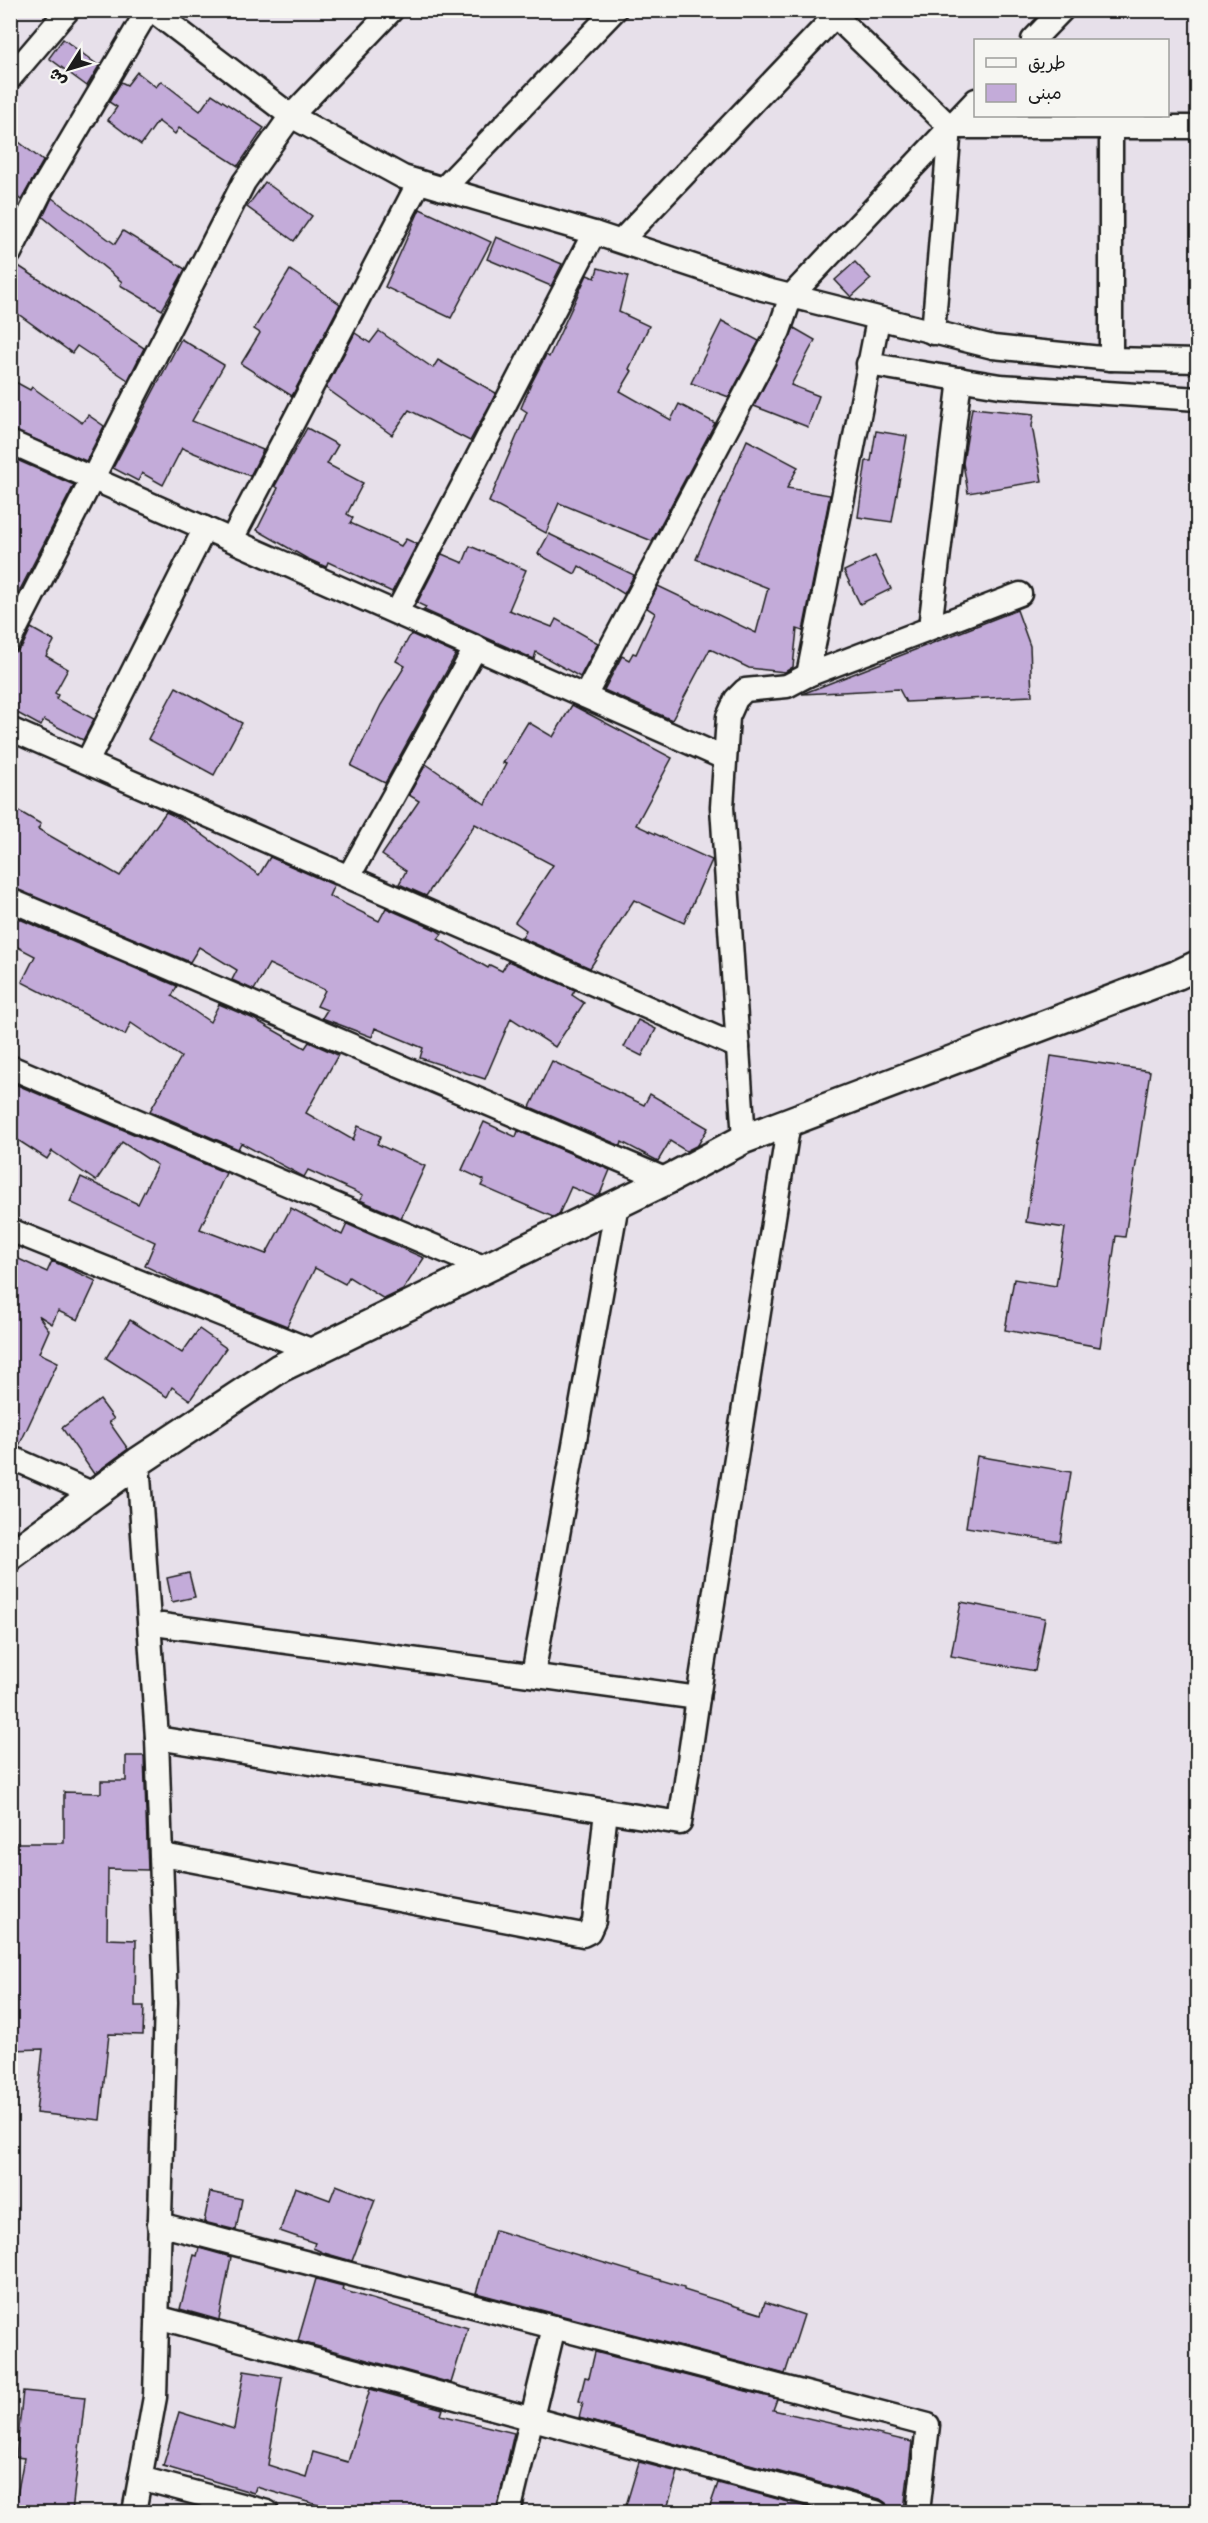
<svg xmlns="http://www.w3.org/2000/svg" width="1208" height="2523" viewBox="0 0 1208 2523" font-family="Sriracha,'Playpen Sans Arabic',sans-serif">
	<rect width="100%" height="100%" fill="#e7e0ea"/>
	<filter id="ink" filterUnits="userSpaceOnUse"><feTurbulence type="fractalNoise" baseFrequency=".0167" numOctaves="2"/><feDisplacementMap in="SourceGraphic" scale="12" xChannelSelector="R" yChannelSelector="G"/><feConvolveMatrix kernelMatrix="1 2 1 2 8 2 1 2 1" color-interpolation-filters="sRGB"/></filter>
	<g filter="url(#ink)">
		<g fill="#c3abd9" stroke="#1c1c1c" stroke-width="1.5">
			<polygon points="63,39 99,66 87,86 49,58"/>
			<polygon points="137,72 156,87 161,81 200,111 212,94 264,128 238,166 179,128 175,134 158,121 141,145 108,120 117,107 109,102 121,82 127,85"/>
			<polygon points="10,135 43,161 21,200 10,191"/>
			<polygon points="265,182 312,216 294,241 247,207"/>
			<polygon points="52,198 115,244 123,231 185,269 162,310 120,285 122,282 43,217"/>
			<polygon points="420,209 491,242 451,318 385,287"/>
			<polygon points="496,237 562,264 551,286 487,259"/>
			<polygon points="855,262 871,279 851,297 835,280"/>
			<polygon points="17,265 144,348 128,380 77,346 72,353 10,308 10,266"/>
			<polygon points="598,268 628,276 619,312 649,326 629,369 632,371 620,391 671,420 679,404 715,423 652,541 559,503 546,533 489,502 527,412 521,408 531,384 546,355 549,357 587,275 595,278"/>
			<polygon points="290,270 340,304 292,396 241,364 260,333 254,329"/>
			<polygon points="722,321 759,341 729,397 691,383"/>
			<polygon points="794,328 815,340 791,385 819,396 808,427 754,406"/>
			<polygon points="379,331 433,368 438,360 496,393 470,441 409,410 392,435 326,388 355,333 370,343"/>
			<polygon points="181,339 224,365 192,421 263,450 250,476 182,448 163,485 142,473 138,481 113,468"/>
			<polygon points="10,379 30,390 32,387 82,423 88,415 104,426 86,461 10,429"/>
			<polygon points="972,408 1034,414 1032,426 1042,481 968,493 963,463"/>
			<polygon points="307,428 338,445 327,464 363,483 347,514 353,518 350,523 401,546 406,539 417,544 392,592 328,562 326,567 306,558 257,530 278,488 275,486"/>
			<polygon points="876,431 907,436 892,522 858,517 866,461 871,461"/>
			<polygon points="747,440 798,467 787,488 830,495 803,631 797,629 793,667 785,672 749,668 710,649 672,720 604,690 622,656 629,660 633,653 636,654 655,613 647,608 658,586 756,633 768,588 696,559"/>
			<polygon points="10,457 74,485 10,609"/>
			<polygon points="549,534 634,575 624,594 579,566 575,574 538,554"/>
			<polygon points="470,546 526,570 509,610 552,627 556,619 598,643 580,677 536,652 534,659 424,610 426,607 417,603 442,554 463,563"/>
			<polygon points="875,556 891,589 860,604 844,571"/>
			<polygon points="1017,610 1030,646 1032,696 906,702 899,689 802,694"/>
			<polygon points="31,628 54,641 46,656 68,669 55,693 58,695 56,699 94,719 83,740 44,720 41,726 10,709 10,653 22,647"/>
			<polygon points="411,634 456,654 385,783 351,766 381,705 405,666 396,661"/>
			<polygon points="176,687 242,723 214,775 148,739"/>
			<polygon points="572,705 672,758 636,825 712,860 684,923 634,900 590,968 522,938 526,930 515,922 553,865 475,824 426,896 399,884 406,871 382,855 419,801 409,795 426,764 485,804 506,764 503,763 528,722 553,737"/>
			<polygon points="10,806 41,824 38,829 120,876 166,812 179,818 259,875 270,857 334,885 329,896 379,921 386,908 436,930 442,934 438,939 488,968 490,965 502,971 508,961 575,990 572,995 584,1003 555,1047 511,1018 485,1079 420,1058 423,1048 375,1028 372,1037 322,1018 327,1010 317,1006 325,990 269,964 254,990 232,980 237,970 199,947 190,962 10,887"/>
			<polygon points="10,915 177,986 172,996 210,1022 219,1004 254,1019 305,1048 309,1042 338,1055 306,1113 353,1140 358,1126 381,1136 377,1144 425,1166 401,1218 360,1200 363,1195 308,1170 304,1177 241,1143 238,1149 150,1111 181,1057 131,1023 125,1035 22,982 35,956 10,943"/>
			<polygon points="638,1020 656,1029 642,1056 624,1047"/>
			<polygon points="1051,1056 1150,1071 1125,1237 1116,1236 1100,1347 1005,1330 1014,1279 1056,1286 1065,1228 1026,1222"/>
			<polygon points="552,1061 644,1105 650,1094 708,1128 698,1145 686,1151 670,1141 658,1161 622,1142 621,1146 530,1107"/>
			<polygon points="10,1082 226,1173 200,1229 266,1254 291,1208 342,1235 347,1224 424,1258 403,1290 384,1299 349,1277 345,1284 315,1268 287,1326 189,1287 145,1266 155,1242 70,1202 81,1177 138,1204 157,1165 122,1142 96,1181 52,1151 47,1159 10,1135"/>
			<polygon points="484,1122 516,1137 518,1131 610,1170 600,1194 595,1197 571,1187 559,1214 553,1217 481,1186 484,1180 462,1170"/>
			<polygon points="10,1255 47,1272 52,1261 96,1281 78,1320 58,1311 52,1324 38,1315 49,1330 39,1353 58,1362 19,1446 10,1444"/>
			<polygon points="130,1320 182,1353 199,1329 226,1348 190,1400 172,1387 167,1397 106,1358"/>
			<polygon points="100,1400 114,1419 109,1422 128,1449 94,1474 62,1428"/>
			<polygon points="977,1456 1071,1472 1060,1542 966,1527"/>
			<polygon points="189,1573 195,1597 172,1602 167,1578"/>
			<polygon points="961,1602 1045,1618 1035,1671 951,1656"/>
			<polygon points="126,1756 144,1756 148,1870 108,1869 107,1939 136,1940 135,2006 144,2006 143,2035 109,2034 100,2120 36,2113 43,2049 10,2050 10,1843 64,1843 64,1792 101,1793 101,1781 126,1781"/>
			<polygon points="336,2185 375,2200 352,2261 324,2253 313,2248 315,2243 280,2231 295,2187 330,2200"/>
			<polygon points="210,2192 242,2199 236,2230 204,2222"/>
			<polygon points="495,2230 684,2287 684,2290 761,2314 765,2302 804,2315 785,2374 476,2293"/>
			<polygon points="199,2248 231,2257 219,2320 180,2309 194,2255 197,2256"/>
			<polygon points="316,2279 343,2286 342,2290 468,2328 451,2383 298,2341"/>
			<polygon points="595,2352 777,2399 773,2410 912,2442 904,2510 895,2507 894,2512 889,2512 886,2503 880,2499 579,2418 583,2402 579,2401 585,2377 589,2378"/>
			<polygon points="244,2371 282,2377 268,2465 306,2477 313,2452 348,2462 370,2389 443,2409 441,2415 514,2433 496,2512 342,2512 256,2487 254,2493 163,2466 179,2412 234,2429"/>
			<polygon points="23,2391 85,2397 72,2512 14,2512 24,2458 16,2457"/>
			<polygon points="639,2462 678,2472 666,2512 624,2512"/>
			<polygon points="718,2483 826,2512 708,2512"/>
		</g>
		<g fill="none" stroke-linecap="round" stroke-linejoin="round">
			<g stroke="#1c1c1c" stroke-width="27">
				<g id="minor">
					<polyline points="152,10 291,116 403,177 594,233 763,289 993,347 1111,359 1198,361"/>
					<polyline points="829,10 950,127 1198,127"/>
					<polyline points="1033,40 1062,10"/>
					<polyline points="10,78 68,10"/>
					<polyline points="443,189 615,10"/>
					<polyline points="621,241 835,16"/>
					<polyline points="10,253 41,191 148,10"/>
					<polyline points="933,333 950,127"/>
					<polyline points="1111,359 1111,127"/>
					<polyline points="868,364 1000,386 1198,399"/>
					<polyline points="10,442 724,758"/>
					<polyline points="232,539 419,182"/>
					<polyline points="397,612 594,233"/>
					<polyline points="930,627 960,379"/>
					<polyline points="10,640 244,182 291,116 392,10"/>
					<polyline points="808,675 878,320"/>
					<polyline points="585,696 779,331 791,296 976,100"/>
					<polyline points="10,729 738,1047"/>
					<polyline points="87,762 205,528"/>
					<polyline points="349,876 476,647"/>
					<polyline points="10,900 667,1180"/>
					<polyline points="10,1067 483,1267"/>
					<polyline points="744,1139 722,807 728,717 736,699 745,690 787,686 808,675 1020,594"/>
					<polyline points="10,1230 313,1351"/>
					<polyline points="10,1457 94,1494"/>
					<polyline points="162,1625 698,1698 789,1122"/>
					<polyline points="533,1675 617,1204"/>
					<polyline points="157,1738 680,1823 698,1698"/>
					<polyline points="163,1855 583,1935 589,1932 594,1921 606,1811"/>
					<polyline points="159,2224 928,2425 918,2512"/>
					<polyline points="157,2317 876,2512"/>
					<polyline points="140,2478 267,2512"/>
					<polyline points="134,2512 155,2397 166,2002 157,1738 138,1462"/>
					<polyline points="509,2512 554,2327"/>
				</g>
			</g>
			<g stroke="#1c1c1c" stroke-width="33">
				<polyline id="tertiary" points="10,1556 138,1462 280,1368 667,1180 744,1139 1177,975 1198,965"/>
			</g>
			<use href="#minor" stroke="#f6f6f2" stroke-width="22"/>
			<use href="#tertiary" stroke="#f6f6f2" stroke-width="28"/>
		</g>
	</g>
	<rect width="1208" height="2523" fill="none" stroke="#f6f6f2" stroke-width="36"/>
	<rect x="18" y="18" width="1172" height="2487" fill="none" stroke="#1c1c1c" stroke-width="2" filter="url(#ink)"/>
	<rect x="974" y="39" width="195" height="78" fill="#f6f6f2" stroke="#9f9f9c" stroke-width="1.5"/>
	<rect x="986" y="58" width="30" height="9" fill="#f6f6f2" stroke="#9f9f9c" stroke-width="1.5"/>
	<text x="1028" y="69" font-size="18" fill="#1c1c1c">طريق</text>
	<rect x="986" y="84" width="30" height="18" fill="#c3abd9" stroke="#9f9f9c" stroke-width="1.5"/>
	<text x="1028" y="99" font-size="18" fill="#1c1c1c">مبنى</text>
	<g transform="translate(69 69) rotate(233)" stroke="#f6f6f2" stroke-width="4.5" paint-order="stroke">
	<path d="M0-4.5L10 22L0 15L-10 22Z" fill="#1c1c1c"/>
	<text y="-9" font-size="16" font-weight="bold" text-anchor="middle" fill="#1c1c1c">ش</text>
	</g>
</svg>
